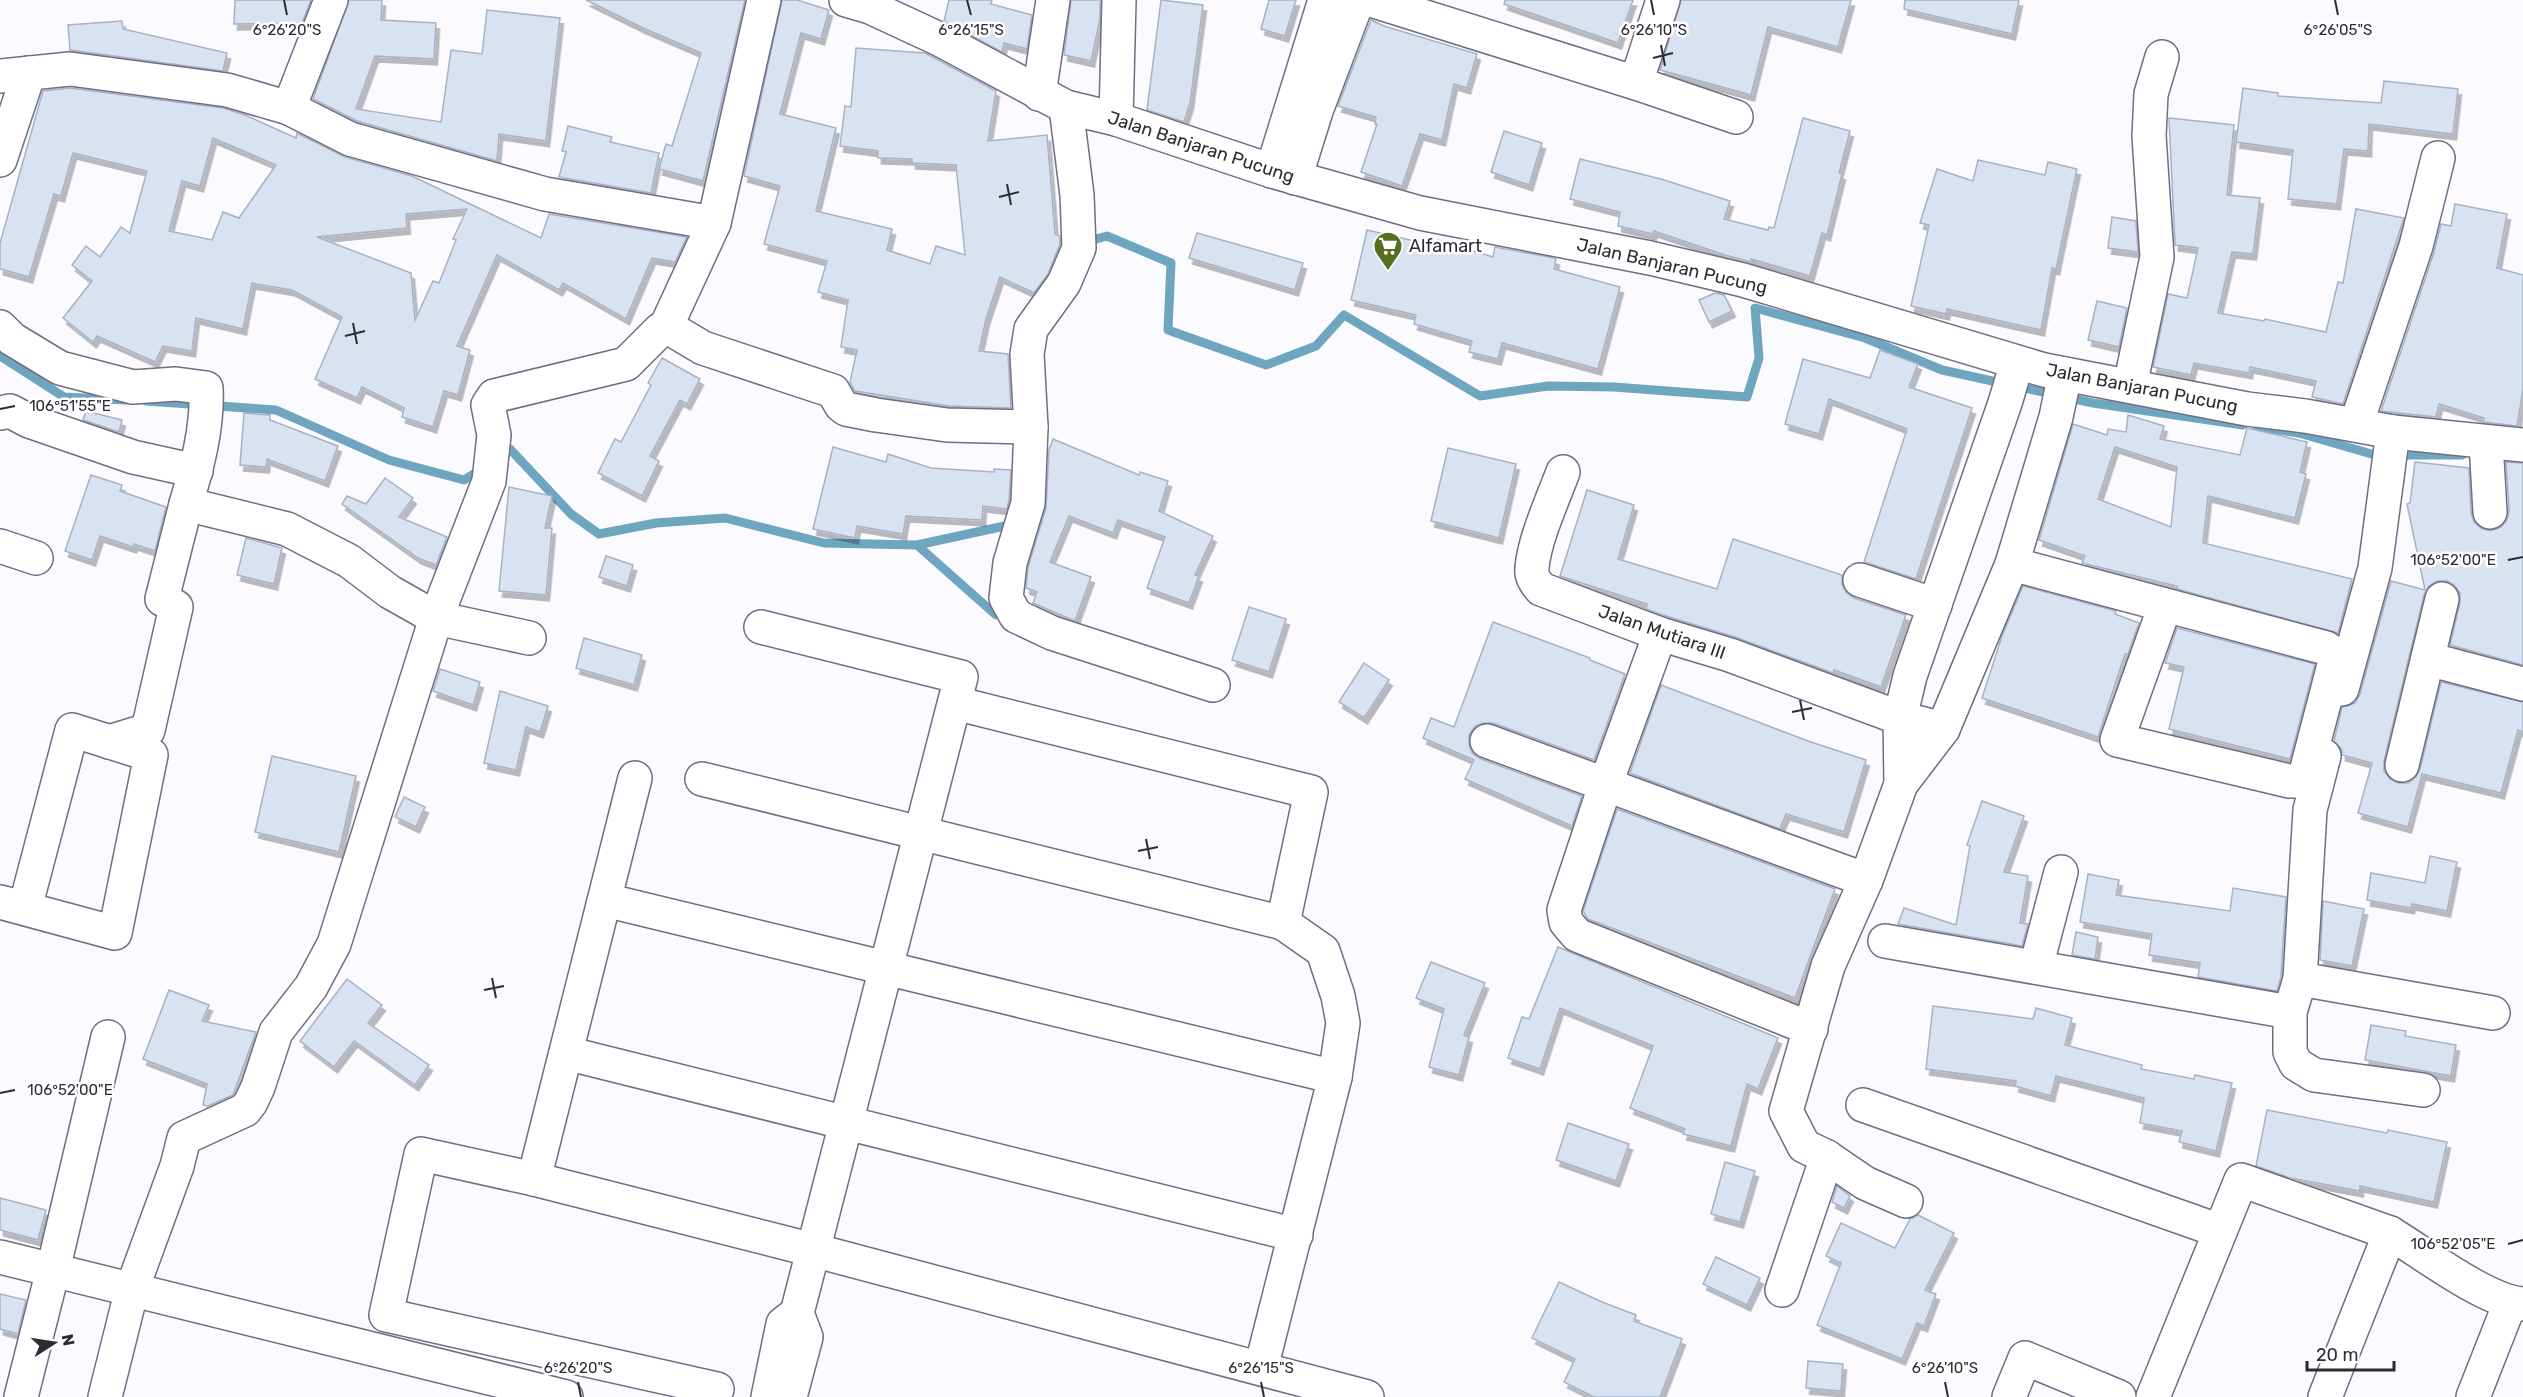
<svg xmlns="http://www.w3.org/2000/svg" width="2523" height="1397" viewBox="0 0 2523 1397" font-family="Rubik,sans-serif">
	<defs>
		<filter id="shadow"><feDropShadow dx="3.5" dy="6" stdDeviation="0" flood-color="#0004"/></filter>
	</defs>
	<rect width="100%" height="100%" fill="#fbfaff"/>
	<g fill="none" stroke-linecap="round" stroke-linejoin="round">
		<g stroke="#6fa6bf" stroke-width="9">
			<polyline points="1087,246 1089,241 1107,236 1171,263 1168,330 1266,365 1316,346 1344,315 1480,396 1548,386 1614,387 1747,397 1759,358 1755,308 1865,338 1942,370 2093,403 2243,425"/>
			<polyline points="0,356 64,397 126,400"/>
			<polyline points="146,401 276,410 389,460 464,480 480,470"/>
			<polyline points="2257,427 2299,433 2375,455 2462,455"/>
			<polyline points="501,456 510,449 571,514 599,534 656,523 725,518 824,543 917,545 996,615"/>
			<polyline points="917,545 1014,524"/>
		</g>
	</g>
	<g fill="#d9e2f1" stroke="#a5b2c7" stroke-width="1.5" fill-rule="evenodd" filter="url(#shadow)">
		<polygon points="235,0 311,0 302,23 234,24"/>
		<polygon points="349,0 382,0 381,20 436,23 434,59 375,56 356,109 441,122 451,50 482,54 487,10 560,18 546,141 499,134 497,161 357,121 313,99"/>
		<polygon points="586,0 745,0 703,181 659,169 666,144 672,146 701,53 643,28"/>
		<polygon points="782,0 797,0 829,10 821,39 801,33 780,114 836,128 816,211 892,229 887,250 930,264 936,246 965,255 956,165 912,163 912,159 878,158 878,151 840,146 845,106 851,107 856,48 925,53 996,91 988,141 1047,135 1055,234 1060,236 1060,244 1048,274 1034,293 1000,277 986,319 979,351 1008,354 1011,408 949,406 855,391 850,382 857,350 841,347 848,300 818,292 827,261 764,244 780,186 744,176"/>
		<polygon points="949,0 992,0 991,4 1032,15 1027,49 1004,43 1002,52 944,21"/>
		<polygon points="1071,0 1100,0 1100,19 1091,61 1064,55"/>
		<polygon points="1161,0 1203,5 1190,103 1184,122 1147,110"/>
		<polygon points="1269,0 1296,0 1285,36 1261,29"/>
		<polygon points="1505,0 1633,0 1618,43 1504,4"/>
		<polygon points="1681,0 1851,0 1838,47 1768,27 1751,95 1660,70"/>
		<polygon points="1905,0 2019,0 2012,34 1904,9"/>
		<polygon points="1371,20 1384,26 1477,54 1467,88 1454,84 1442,140 1420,134 1402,186 1361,172 1377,124 1375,124 1376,117 1338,106"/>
		<polygon points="122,21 123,29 227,53 223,71 70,50 68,25"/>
		<polygon points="2384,81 2458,89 2453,134 2369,124 2368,151 2344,149 2337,204 2288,199 2293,150 2236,142 2243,88 2278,93 2278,96 2381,103"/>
		<path d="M70 88 223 108 245 115 296 138 297 133 345 157 412 176 541 238 549 214 687 237 675 262 652 258 626 319 563 283 559 290 497 255 457 346 470 350 458 395 444 391 433 427 402 417 404 408 362 387 357 398 315 379 342 317 292 290 252 283 243 329 196 318 192 351 163 346 155 362 97 336 93 342 63 318 92 281 72 265 86 246 100 257 121 227 130 233 147 171 73 153 61 196 54 194 29 277 0 269V243L43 91ZM213 138 276 165 239 218 223 212 212 240 169 231 182 181 200 186ZM467 209 453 239 456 240 439 283 433 281 415 320 411 273 317 237 407 228 406 214Z"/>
		<polygon points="1803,118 1850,131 1839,173 1842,174 1827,235 1822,233 1810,276 1751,259 1751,262 1725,255 1654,231 1653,234 1618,226 1620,212 1570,199 1580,159 1661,179 1730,201 1724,219 1768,230 1769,227 1774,228"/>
		<polygon points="2169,118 2234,125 2227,195 2260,198 2253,254 2232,252 2218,313 2264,321 2265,319 2326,332 2338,282 2343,283 2356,209 2404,218 2343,404 2312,397 2316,381 2250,367 2249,373 2194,363 2191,375 2153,367 2168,294 2187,298 2198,248 2175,245"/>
		<polygon points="568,126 612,137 610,142 659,153 651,193 559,177 566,152 562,151"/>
		<polygon points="1504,131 1542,143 1529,185 1491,172"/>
		<polygon points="1978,160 2045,175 2048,162 2077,169 2056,269 2052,268 2041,330 1947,309 1946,314 1911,306 1929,225 1920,223 1937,169 1973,181"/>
		<polygon points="2455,204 2507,214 2497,268 2523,275 2523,389 2517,426 2483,422 2484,418 2439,404 2436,417 2381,411 2434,252 2441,224 2451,226"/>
		<polygon points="2112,217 2136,221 2138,252 2108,248"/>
		<polygon points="1367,230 1436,246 1438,240 1493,257 1495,247 1549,257 1556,259 1554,269 1620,287 1598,369 1502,343 1498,359 1469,352 1472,341 1414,324 1416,315 1351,300"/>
		<polygon points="1197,233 1303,263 1295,290 1189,258"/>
		<polygon points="1715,293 1724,295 1732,311 1709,322 1699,300"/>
		<polygon points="2097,301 2127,308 2119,347 2088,340"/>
		<polygon points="1880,350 1918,364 1909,387 1972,408 1916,579 1864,562 1907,429 1829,399 1819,434 1785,424 1803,359 1870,378"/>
		<polygon points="662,358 700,379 687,404 680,400 650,456 659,461 642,496 598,473 615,439 621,442 651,385 648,383"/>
		<polygon points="86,411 122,420 119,432 83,420"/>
		<polygon points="244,413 270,415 270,420 338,446 325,481 267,459 266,467 240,465"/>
		<path d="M2128 415 2164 426 2160 439 2240 455 2247 428 2307 442 2300 472 2306 474 2295 518 2208 496 2203 543 2352 579 2338 633 2177 589V586L2082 563 2085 556 2039 540 2073 424 2107 435 2108 429 2126 432ZM2115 447 2177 467 2171 527 2098 499Z"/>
		<polygon points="1053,439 1139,475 1140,472 1168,481 1159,511 1213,536 1195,575 1199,576 1189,603 1147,588 1165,537 1118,520 1113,533 1069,516 1050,562 1091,577 1075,621 1033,603 1037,592 1026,588 1028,567 1046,508 1049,450"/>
		<polygon points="833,447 886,462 888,454 931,468 994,472 994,469 1011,470 1009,500 1007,509 983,506 982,520 906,516 903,534 857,526 855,538 813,529"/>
		<polygon points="1448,448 1516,464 1499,538 1431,521"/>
		<polygon points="2415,462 2469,468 2471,513 2474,522 2481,528 2490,531 2501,527 2507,520 2509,511 2506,462 2523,463 2523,665 2450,645 2460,603 2460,593 2454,585 2447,581 2437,581 2429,586 2424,595 2384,761 2384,771 2390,779 2398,783 2408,783 2416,777 2420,769 2441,682 2523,702 2523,732 2518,730 2501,793 2422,774 2408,827 2358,813 2372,763 2342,755 2342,750 2334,741 2342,707 2355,703 2360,694 2391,581 2425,590 2407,504 2410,503"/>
		<polygon points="91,475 122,485 120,491 166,507 155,551 134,544 133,547 100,536 92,560 65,551"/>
		<polygon points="385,478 413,498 399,517 447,537 436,565 418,558 342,504 347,496 366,504"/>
		<polygon points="509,487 552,496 545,528 552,528 546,595 499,591"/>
		<polygon points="1587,490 1634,505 1618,559 1717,589 1733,539 1842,575 1842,584 1846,592 1854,598 1906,615 1881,687 1834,670 1833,673 1735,637 1666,616 1646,609 1647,604 1560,576"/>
		<polygon points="246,538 282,548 274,584 237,575"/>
		<polygon points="606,556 633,565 627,586 599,577"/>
		<polygon points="2023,586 2116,611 2115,614 2139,623 2128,654 2125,654 2098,737 1982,698 2002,636"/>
		<polygon points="1249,607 1286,619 1269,672 1232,660"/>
		<polygon points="1493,622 1590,658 1590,660 1625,674 1594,760 1493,723 1483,723 1475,726 1469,735 1469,745 1472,753 1481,759 1582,796 1572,826 1465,779 1474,760 1423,738 1431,718 1454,727"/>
		<polygon points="2177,628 2315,664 2290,759 2169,729 2184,667 2165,663"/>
		<polygon points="584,638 642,655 634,685 576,668"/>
		<polygon points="1364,663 1389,680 1364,718 1339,702"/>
		<polygon points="440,669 480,682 473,705 433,691"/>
		<polygon points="1661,685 1808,741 1866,760 1844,832 1786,814 1780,829 1630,773"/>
		<polygon points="500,691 548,706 540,732 526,727 516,770 484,763"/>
		<polygon points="272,756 356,776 339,852 255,832"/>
		<polygon points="404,797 425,807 416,827 395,817"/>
		<polygon points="1982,801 2024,816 2004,872 2028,876 2020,923 2028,924 2022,946 1898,924 1904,908 1956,925 1970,846 1967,845"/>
		<polygon points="1617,809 1835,889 1795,998 1588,919 1583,911"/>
		<polygon points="2430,856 2457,862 2447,911 2412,904 2411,908 2367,900 2371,873 2425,883"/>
		<polygon points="2088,874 2119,880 2116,895 2230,911 2233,888 2286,897 2281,976 2277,991 2198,977 2200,963 2149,955 2152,934 2080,922"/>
		<polygon points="2323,901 2364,909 2352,966 2320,960"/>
		<polygon points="2076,932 2098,937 2095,959 2072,955"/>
		<polygon points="1558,947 1778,1038 1758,1089 1747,1084 1731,1146 1683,1134 1685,1129 1630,1108 1653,1046 1560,1008 1540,1069 1508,1058 1522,1017 1529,1019"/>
		<polygon points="1431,962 1485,983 1464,1035 1469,1037 1459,1075 1429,1067 1444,1009 1416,998"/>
		<polygon points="347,979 382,1005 368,1023 429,1065 415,1085 354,1041 334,1067 300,1041"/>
		<polygon points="169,990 209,1005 202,1021 256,1032 233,1095 208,1106 203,1105 207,1084 143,1059"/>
		<polygon points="1933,1006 2033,1019 2036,1008 2072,1018 2065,1045 2142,1065 2141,1069 2194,1079 2195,1075 2232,1083 2216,1151 2179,1142 2182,1131 2140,1123 2144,1098 2056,1076 2051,1096 2015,1086 2016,1081 1926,1069"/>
		<polygon points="2371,1025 2406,1031 2405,1036 2456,1045 2451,1076 2365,1060"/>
		<polygon points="2267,1110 2387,1133 2388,1130 2447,1142 2434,1202 2360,1186 2360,1191 2290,1178 2256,1166"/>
		<polygon points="1568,1123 1629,1144 1616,1181 1556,1160"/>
		<polygon points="1725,1162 1755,1171 1740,1222 1711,1214"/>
		<polygon points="1837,1186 1850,1196 1844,1208 1832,1202"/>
		<polygon points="0,1198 46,1210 38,1240 0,1230"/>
		<polygon points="1918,1215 1954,1233 1925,1290 1936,1294 1924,1326 1917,1323 1902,1359 1817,1325 1841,1263 1826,1256 1841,1223 1895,1248 1910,1219"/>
		<polygon points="1716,1257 1760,1278 1747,1305 1703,1284"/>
		<polygon points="1559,1282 1602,1302 1636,1315 1634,1321 1682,1339 1660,1397 1594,1397 1564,1382 1575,1359 1532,1338"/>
		<polygon points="0,1294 26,1300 18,1334 0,1329"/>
		<polygon points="1808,1361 1843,1364 1841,1391 1806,1388"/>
	</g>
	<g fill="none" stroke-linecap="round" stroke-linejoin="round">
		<g stroke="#716d82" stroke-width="36">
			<g id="minor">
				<polyline points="1371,0 1636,83 1736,117"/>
				<polyline points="0,76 70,69 227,90 289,108 350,139 545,194 714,223"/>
				<polyline points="1636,83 1663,0"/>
				<polyline points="1039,94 1053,0"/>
				<polyline points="1066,107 1077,195 1079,248 1064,283 1031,329 1027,354 1031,427 1028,503 1010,563 1006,598 1016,616 1052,633 1213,685"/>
				<polyline points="289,108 331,0"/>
				<polyline points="1116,119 1119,0"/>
				<polyline points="0,160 29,73"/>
				<polyline points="1272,171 1325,0"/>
				<polyline points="1295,178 1316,111 1358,0"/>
				<path d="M0 327 12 339 60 368 133 387 176 384 206 388C208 427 197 467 186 504L287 529 349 561 390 592 436 618 529 638"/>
				<polyline points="665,329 714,223 764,0"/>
				<polyline points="2130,386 2157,257 2149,136 2151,94 2162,57"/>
				<polyline points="0,413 10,411 29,421 133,457 196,471"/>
				<polyline points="2356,425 2416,246 2438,158"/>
				<polyline points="2486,442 2490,512"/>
				<path d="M1563 472C1553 499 1534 540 1532 568 1531 576 1535 582 1541 589L1660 634 1730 655 1900 718 1943 729"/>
				<polyline points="0,546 36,558"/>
				<polyline points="2012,564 2326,648 2333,653 2334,665 2306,772 2299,781 2289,781 2117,740 2165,606"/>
				<polyline points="1860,580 1935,605"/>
				<polyline points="761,627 961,677 797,1313 806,1337 790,1397"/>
				<polyline points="1660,634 1605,786 1564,910 1566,922 1577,935 1811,1029"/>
				<polyline points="2428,659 2523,684"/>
				<polyline points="2342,689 2375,568 2393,432"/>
				<polyline points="955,703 1311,792 1283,923 1323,951 1338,996 1343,1023 1335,1077 1261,1368"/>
				<polyline points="1487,741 1866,880"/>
				<polyline points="109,742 148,730 176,607 162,599 186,504"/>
				<polyline points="2324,756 2310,810 2300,979 2290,1012 2290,1052 2296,1064 2314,1075 2423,1090"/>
				<polyline points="2402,765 2442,599"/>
				<polyline points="702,779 1283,923"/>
				<polyline points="1901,784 1900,718 1910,676 2005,403 2017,363"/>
				<polyline points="605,900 1335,1077"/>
				<polyline points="0,902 115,933 151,755 72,730 25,908"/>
				<polyline points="1885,941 2290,1012"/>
				<polyline points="2036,967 2061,872"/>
				<polyline points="2300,979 2493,1013"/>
				<polyline points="566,1053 1296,1235"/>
				<polyline points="1863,1105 2220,1231"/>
				<polyline points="534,1179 635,778"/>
				<polyline points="1906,1201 1865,1183 1827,1157 1804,1146 1786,1111 1828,966 1866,880 1901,784 1943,729 2012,564 2056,417 2065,374"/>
				<path d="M2390 1233C2423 1253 2487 1302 2523 1304"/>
				<polyline points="0,1257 566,1397"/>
				<polyline points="1782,1290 1827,1157"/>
				<polyline points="717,1389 386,1315 421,1154 534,1179 813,1250 1367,1397"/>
				<polyline points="21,1397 53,1270 108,1037"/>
				<polyline points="105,1397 132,1289 177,1166 184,1138 245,1110 251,1102 258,1087 276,1032 311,987 334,944 436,618 489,481 494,435 488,405 494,396 626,364 660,330 671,329 703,348 833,391 841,405 846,409 876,415 947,425 1031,427"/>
				<polyline points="768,1397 783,1324 797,1313"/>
				<polyline points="2009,1397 2025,1358 2119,1397"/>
				<polyline points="2153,1397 2241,1180 2390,1233 2325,1397"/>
				<polyline points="2473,1397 2510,1303"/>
			</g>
		</g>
		<g stroke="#716d82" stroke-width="36">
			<polyline id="tertiary" points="846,0 870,7 939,39 1066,107 1116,119 1272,171 1420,213 1650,258 1743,280 2044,370 2247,409 2305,416 2393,432 2523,445"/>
		</g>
		<use href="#minor" stroke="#fff" stroke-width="33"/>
		<use href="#tertiary" stroke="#fff" stroke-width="33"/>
	</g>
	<path fill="none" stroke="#2d2b34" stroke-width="2" d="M284 0 287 15M967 0 971 15M1651 0 1654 15M2335 0 2338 15M1661 45 1665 66M1653 58 1673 53M1007 184 1011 205M999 197 1019 192M353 323 357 344M345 336 365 331M0 409 15 406M2508 560 2523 557M1800 700 1804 720M1792 712 1812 708M1146 839 1150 859M1138 851 1158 847M492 978 496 998M484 990 504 986M0 1093 15 1090M2508 1244 2523 1240M578 1382 581 1397M1261 1382 1264 1397M1945 1382 1948 1397"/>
	<defs>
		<g id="supermarket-pin" transform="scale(1.5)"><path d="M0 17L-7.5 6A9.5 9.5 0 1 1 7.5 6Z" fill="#566e1f" stroke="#fff"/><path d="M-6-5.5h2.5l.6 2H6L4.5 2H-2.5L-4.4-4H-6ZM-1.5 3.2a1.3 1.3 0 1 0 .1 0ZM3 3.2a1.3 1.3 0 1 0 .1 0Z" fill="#fff"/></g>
	</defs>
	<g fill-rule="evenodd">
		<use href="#supermarket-pin" x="1388" y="246"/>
	</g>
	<g text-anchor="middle" stroke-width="5" stroke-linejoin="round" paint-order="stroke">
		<g font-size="18" fill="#2d2b34" stroke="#fff">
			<text transform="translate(1201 147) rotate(18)" y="6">Jalan Banjaran Pucung</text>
			<text transform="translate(1672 266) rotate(13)" y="6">Jalan Banjaran Pucung</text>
			<text transform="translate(2142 388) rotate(11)" y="6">Jalan Banjaran Pucung</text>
			<text transform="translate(1662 632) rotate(19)" y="6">Jalan Mutiara III</text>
		</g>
		<g font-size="18" fill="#2d2b34" stroke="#fff" text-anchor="start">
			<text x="1409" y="252">Alfamart</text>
		</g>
	</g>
	<g font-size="15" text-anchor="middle" fill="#2d2b34" stroke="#fff" stroke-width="5" stroke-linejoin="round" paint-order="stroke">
		<text x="287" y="35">6°26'20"S</text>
		<text x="971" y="35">6°26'15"S</text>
		<text x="1654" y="35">6°26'10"S</text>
		<text x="2338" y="35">6°26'05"S</text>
		<text x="70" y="411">106°51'55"E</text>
		<text x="2453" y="565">106°52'00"E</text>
		<text x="70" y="1095">106°52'00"E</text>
		<text x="2453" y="1249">106°52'05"E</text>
		<text x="578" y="1373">6°26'20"S</text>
		<text x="1261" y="1373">6°26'15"S</text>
		<text x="1945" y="1373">6°26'10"S</text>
	</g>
	<g transform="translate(54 1343) rotate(78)" stroke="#ffffff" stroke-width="4.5" paint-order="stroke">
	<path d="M0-4.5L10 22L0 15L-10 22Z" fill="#2d2b34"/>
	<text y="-9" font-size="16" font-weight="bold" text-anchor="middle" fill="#2d2b34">N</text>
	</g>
	<path d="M2307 1361v9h87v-9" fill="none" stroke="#2d2b34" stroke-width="3"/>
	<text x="2316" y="1361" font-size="18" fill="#2d2b34" stroke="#ffffff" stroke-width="4.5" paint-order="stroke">20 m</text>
</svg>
